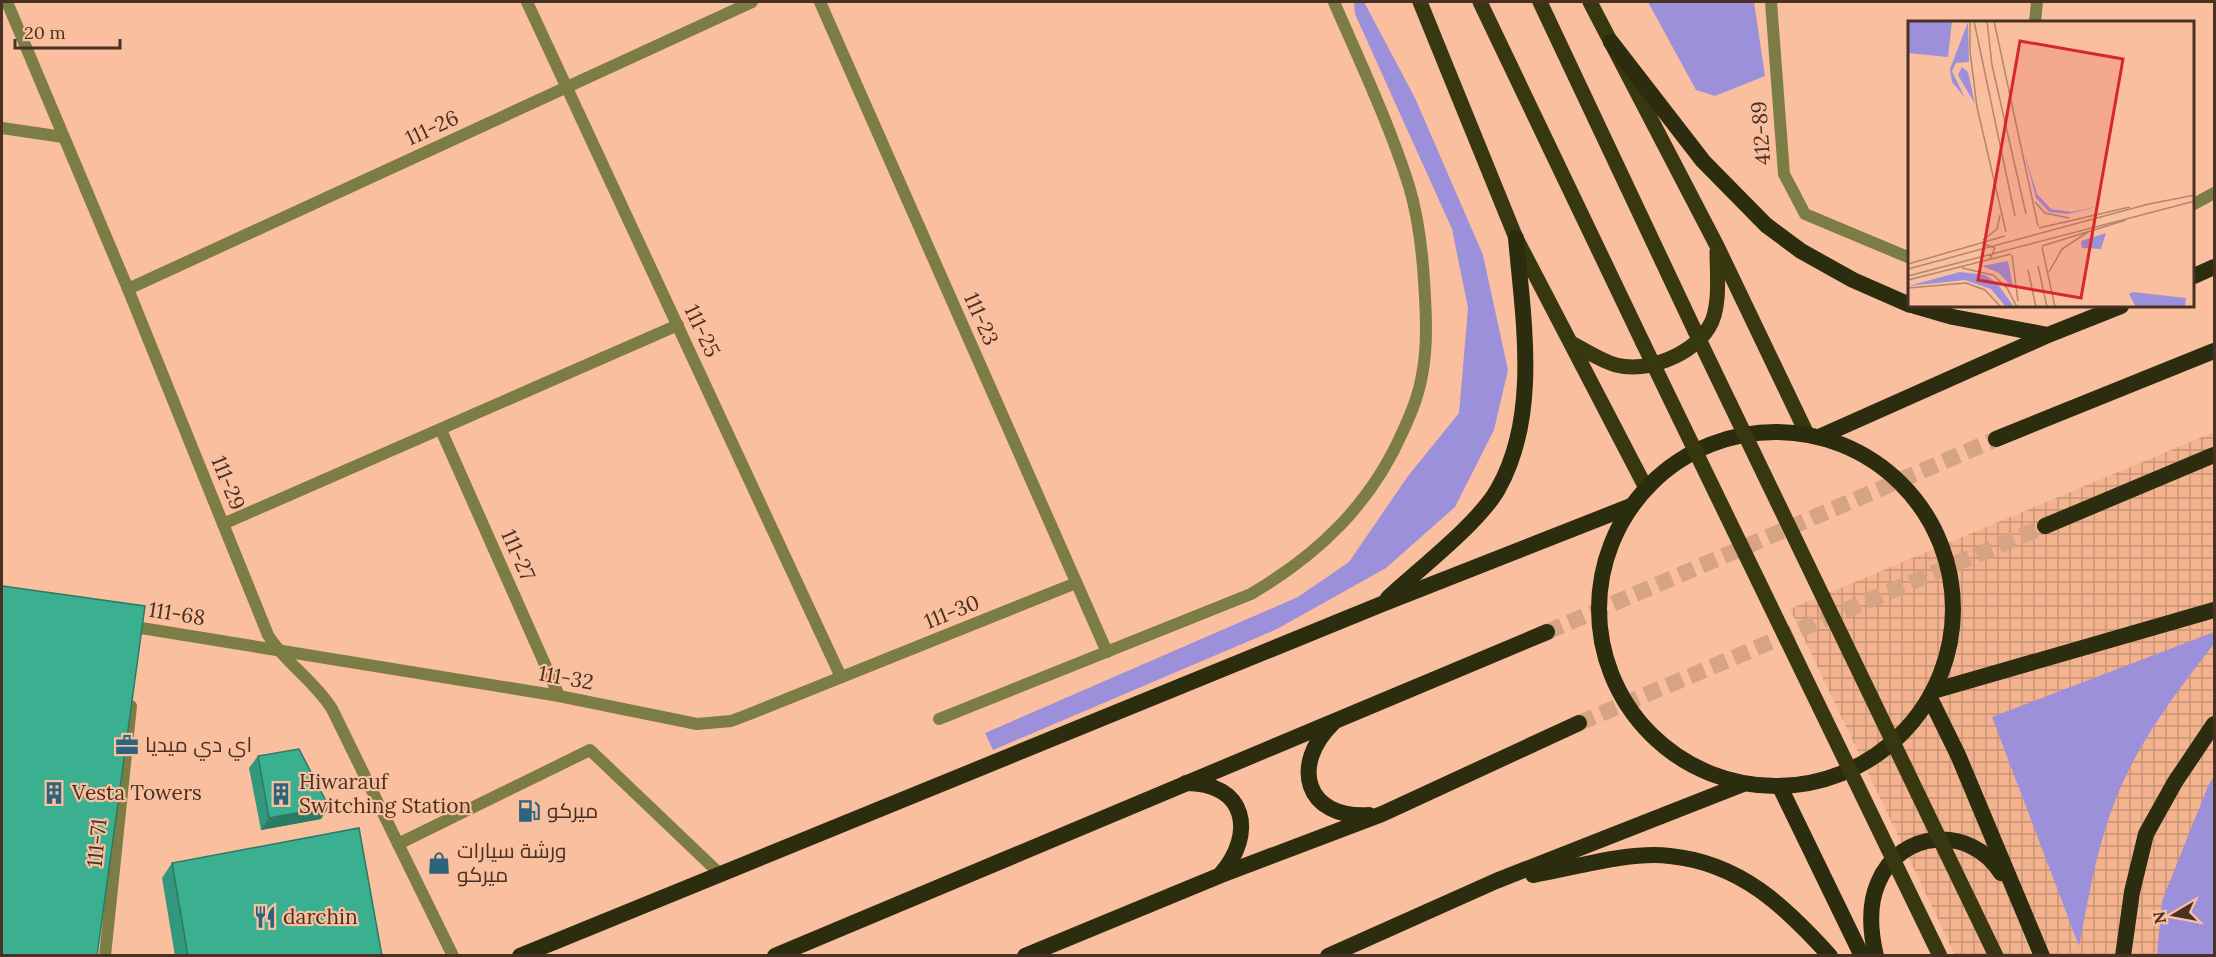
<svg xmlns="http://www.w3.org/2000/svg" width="2216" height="957" viewBox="0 0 2216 957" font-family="Lora,Cairo,serif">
	<defs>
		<pattern id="industrial-grid" width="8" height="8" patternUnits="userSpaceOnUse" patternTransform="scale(1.5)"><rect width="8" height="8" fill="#f4b38f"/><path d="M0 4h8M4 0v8" fill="none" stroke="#c89274"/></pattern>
	</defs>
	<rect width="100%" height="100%" fill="#fabf9e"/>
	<polygon fill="url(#industrial-grid)" points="2214,432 2214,955 1955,955 1790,609"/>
	<g fill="#9d90da">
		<polygon points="1354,2 1364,2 1415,98 1483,255 1508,370 1494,430 1455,507 1386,568 1277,629 993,750 985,733 1298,597 1349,562 1408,476 1459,413 1468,308 1452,229 1355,14"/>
		<polygon points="1648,2 1754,2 1765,76 1715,96 1696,90"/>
		<path d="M2214 632V644C2180 687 2146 732 2123 782 2099 834 2090 891 2079 946L1992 717Z"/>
		<polygon points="2214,776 2214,955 2157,955 2162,901 2208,786"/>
	</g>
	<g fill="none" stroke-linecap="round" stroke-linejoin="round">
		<g stroke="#d6a385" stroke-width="16" stroke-dasharray="16 8" stroke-linecap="butt">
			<polyline points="1547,632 1996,439"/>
			<polyline points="1579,723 2045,526"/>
		</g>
		<polyline stroke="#7b7d44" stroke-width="12" points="398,844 590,750 720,874"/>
		<g stroke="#7b7d44" stroke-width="12">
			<path d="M7 2 128 289 268 635C285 663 314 680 332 709L453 956"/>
			<polyline points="527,2 841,677"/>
			<polyline points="820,2 1107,652"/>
			<polyline points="1771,2 1784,174 1805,214 1910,258"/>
			<polyline points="2035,22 2037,2"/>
			<polyline points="2,128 63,137"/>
			<polyline points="2194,204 2214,193"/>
			<polyline points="128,289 752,2"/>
			<polyline points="441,430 559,696"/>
			<polyline points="223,524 678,325"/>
			<polyline points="129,626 559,696 697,724 731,721 747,715 1076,583"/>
			<path d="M939 719 1251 594C1319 554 1371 504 1403 431 1411 414 1419 394 1422 375 1428 345 1426 311 1424 280 1422 249 1418 216 1409 186 1389 123 1360 62 1334 2"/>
			<polyline points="105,956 131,706"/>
		</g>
		<g stroke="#373810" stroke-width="15">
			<polyline points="1420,2 1516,238 1646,488"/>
			<polyline points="1480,2 1643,343"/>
			<polyline points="1540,2 1695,331"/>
			<polyline points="1590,2 1717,246 1807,434"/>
			<path d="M1571 343C1585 350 1601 361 1616 365 1647 373 1692 355 1709 327 1721 309 1717 272 1717 251"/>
		</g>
		<g stroke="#2c2c0e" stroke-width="16">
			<polyline points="1611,42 1703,161 1766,225 1801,251 1853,280 1910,305"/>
			<polyline points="2194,276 2214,267"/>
			<polyline points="1915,306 1953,317 2048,335"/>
			<circle cx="1776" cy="609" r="177"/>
			<polyline points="1819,437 2048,335 2121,306"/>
			<polyline points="1996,439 2214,351"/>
			<polyline points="2045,526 2214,455"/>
			<path d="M1388 598C1419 569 1479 523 1498 489 1540 415 1523 318 1516 238"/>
			<polyline points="1933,691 2214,610"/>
			<polyline points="1930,698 1958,755 2042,956"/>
			<path d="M1333 723C1290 765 1305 819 1369 815"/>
			<path d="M1186 783C1246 783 1256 833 1221 874"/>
			<polyline points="1780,787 1862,956"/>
			<path d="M1533 875C1574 868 1628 851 1670 856 1740 863 1785 906 1830 956"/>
			<polyline points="520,956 1382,604 1631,506"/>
			<polyline points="775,956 1547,632"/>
			<polyline points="1025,956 1221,875 1382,814 1579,723"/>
			<polyline points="1328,956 1496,881 1743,784"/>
			<path d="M1876 956C1870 931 1868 906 1878 883 1900 829 1971 825 2001 873"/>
			<polyline points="2123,956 2132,892 2146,834 2175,782 2214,724"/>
		</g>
		<g stroke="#373810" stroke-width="15">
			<polyline points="1695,331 1996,956"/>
			<polyline points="1643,343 1940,956"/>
		</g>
	</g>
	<g fill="#32977c">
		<polygon points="258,756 321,819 261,830 249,768"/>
		<polygon points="172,863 382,956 175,956 162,878"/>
	</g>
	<polygon fill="#297b65" points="329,807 321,819 261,830 269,818"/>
	<g fill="#3ab090" stroke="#297b65" stroke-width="1.5">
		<polygon points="2,586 145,606 97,956 2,956"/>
		<polygon points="299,749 329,807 269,818 258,756"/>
		<polygon points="359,828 382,956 188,956 172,863"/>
	</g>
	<defs>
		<g id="office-bare" transform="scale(1.8)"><path d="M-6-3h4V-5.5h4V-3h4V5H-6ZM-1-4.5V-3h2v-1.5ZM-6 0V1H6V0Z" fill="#2c647e" stroke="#fabf9e" stroke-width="2.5" paint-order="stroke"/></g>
		<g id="building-bare" transform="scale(1.8)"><path d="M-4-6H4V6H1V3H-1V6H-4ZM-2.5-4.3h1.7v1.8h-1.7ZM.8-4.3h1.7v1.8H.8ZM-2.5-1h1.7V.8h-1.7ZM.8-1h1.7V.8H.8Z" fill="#2c647e" stroke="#fabf9e" stroke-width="2.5" paint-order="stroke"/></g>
		<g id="fuel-bare" transform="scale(1.8)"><path d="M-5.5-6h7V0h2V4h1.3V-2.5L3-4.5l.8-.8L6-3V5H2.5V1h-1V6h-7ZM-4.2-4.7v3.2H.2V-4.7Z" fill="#2c647e" stroke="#fabf9e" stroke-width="2.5" paint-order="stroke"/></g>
		<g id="shop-bare" transform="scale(1.8)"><path d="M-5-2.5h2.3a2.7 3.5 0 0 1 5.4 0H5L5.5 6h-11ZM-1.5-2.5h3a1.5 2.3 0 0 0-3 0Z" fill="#2c647e" stroke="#fabf9e" stroke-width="2.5" paint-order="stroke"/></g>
		<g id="restaurant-bare" transform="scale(1.8)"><path d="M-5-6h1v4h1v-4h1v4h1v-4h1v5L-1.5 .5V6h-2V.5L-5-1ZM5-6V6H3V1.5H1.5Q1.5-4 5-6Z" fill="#2c647e" stroke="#fabf9e" stroke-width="2.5" paint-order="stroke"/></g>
	</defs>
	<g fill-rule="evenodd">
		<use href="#office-bare" x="127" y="745"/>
		<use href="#building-bare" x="54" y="793"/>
		<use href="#building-bare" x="281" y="794"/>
		<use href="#fuel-bare" x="529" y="811"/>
		<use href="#shop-bare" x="439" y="863"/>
		<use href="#restaurant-bare" x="265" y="917"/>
	</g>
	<g text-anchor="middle" stroke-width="4.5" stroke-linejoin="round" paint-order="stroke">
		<g font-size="21" fill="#483123" stroke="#fabf9e">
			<text transform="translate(432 128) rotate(-25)" y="7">111-26</text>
			<text transform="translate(1761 133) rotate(-94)" y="7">412-89</text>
			<text transform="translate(981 319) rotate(66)" y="7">111-23</text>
			<text transform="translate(702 331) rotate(65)" y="7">111-25</text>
			<text transform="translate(228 483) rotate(68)" y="7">111-29</text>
			<text transform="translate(518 555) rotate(66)" y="7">111-27</text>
			<text transform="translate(952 612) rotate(-22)" y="7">111-30</text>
			<text transform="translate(177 614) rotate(9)" y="7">111-68</text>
			<text transform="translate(566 678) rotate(10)" y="7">111-32</text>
			<text transform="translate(97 843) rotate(-84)" y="7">111-71</text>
		</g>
		<g font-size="21" fill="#483123" stroke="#fabf9e" text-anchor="start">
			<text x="145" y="752">اي دي ميديا</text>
			<text x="299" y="789">Hiwarauf<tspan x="299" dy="24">Switching Station</tspan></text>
			<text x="72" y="800">Vesta Towers</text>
			<text x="547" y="818">میرکو</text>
			<text x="457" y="858">ورشة سیارات<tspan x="457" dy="24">میرکو</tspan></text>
			<text x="283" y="924">darchin</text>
		</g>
	</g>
	<g transform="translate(1908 21)">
		<rect width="286" height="286" fill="#fabf9e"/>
		<path d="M0 0H44L40 36 0 32ZM60 1 61 41 48 42 44 50 57 77 44 61 42 48ZM54 46 60 51 67 83 50 54ZM116 131 129 173 143 188 163 191 192 185 160 193 141 191 128 177ZM198 212 193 228 174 227 173 220ZM100 240 105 267 91 252 74 245ZM52 251 77 254 89 262 106 286H98L83 268 57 259 0 265ZM225 271 278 277 277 286H228L221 273Z" fill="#9d90da"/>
		<path fill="none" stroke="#b3866d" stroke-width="1.5" d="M62 0V30L69 86 98 211M66 0 107 195M79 0 84 44 118 193M86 0 130 205M127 181 137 192 161 197M236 184 287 174M131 207 222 186M75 219 89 208 92 194M76 223 87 227 82 238M134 225 218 199M134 226 147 286M104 234 110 280M0 243 97 215M130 245 139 286M54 247 85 254 99 267 109 286M0 248 237 184M120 249 128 286M141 251 154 228 180 211M0 255 287 180M0 259 103 233M0 267 58 262 77 269 93 286"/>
		<path fill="#d62828" fill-opacity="0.15" stroke="#d62828" stroke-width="3" d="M112 20 215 38 173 277 70 259Z"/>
		<rect width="286" height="286" fill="none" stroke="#483123" stroke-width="3"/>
	</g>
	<rect width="2216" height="957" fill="none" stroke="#483123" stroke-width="6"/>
	<g transform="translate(2174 915) rotate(260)" stroke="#fabf9e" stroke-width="4.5" paint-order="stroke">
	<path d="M0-4.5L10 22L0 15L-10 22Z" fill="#483123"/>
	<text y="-9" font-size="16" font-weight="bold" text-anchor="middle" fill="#483123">N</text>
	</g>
	<path d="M15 39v9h105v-9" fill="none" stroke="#483123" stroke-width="3"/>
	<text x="24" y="39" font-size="18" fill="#483123" stroke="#fabf9e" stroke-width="4.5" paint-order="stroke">20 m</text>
</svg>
